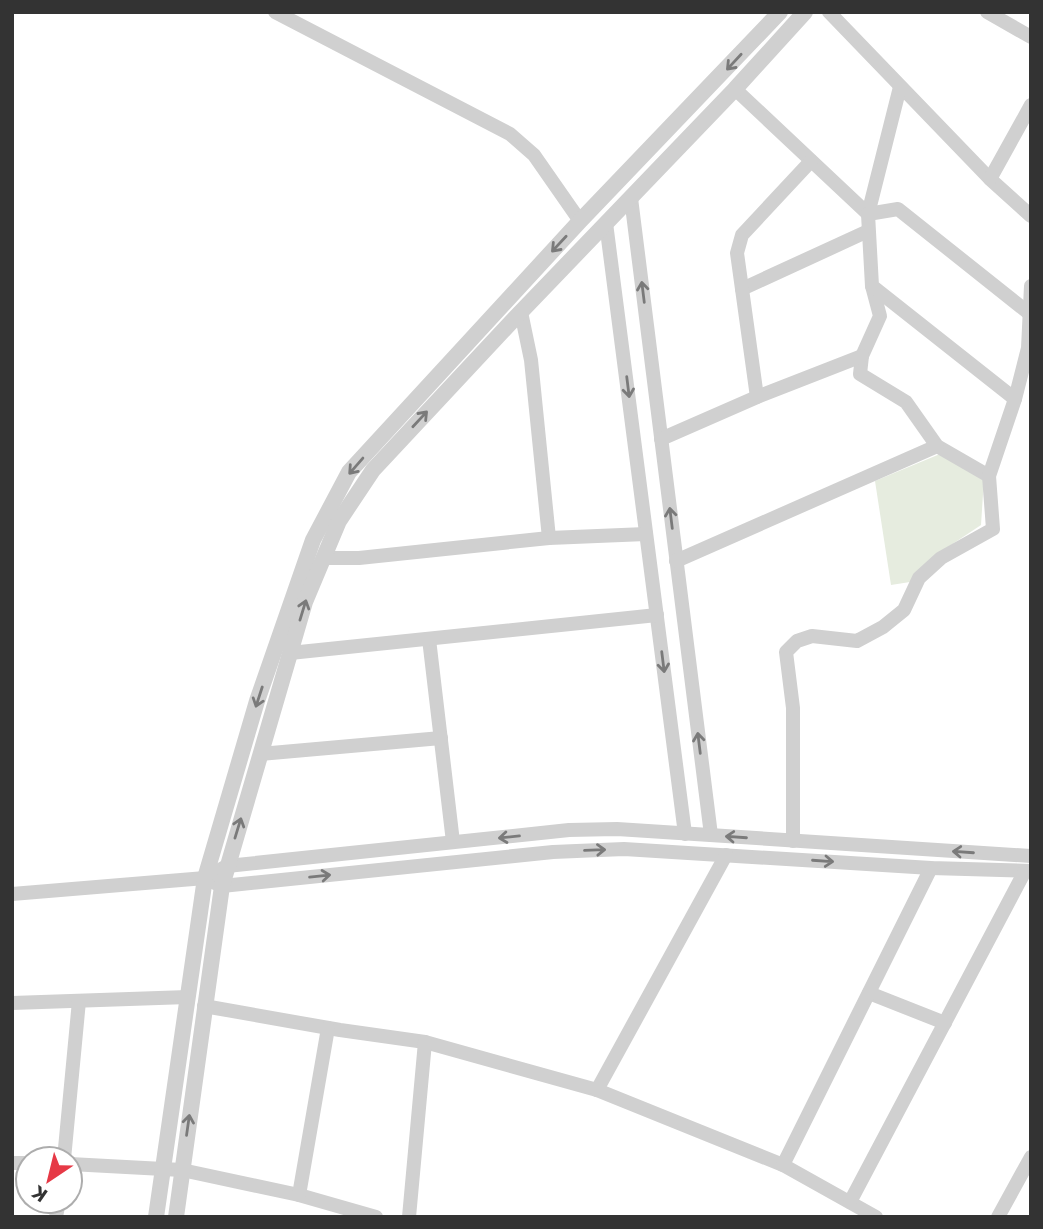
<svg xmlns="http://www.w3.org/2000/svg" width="1043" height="1229" viewBox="0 0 1043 1229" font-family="Poppins,sans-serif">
	<rect width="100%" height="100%" fill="#fff"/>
	<polygon fill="#e6ecdf" points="940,454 984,479 981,525 933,557 910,582 891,585 875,481"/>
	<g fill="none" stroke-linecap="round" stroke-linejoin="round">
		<g stroke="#d0d0d0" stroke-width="14">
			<polyline points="275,12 510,134 534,155 580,221"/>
			<polyline points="829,12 990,179 1031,216"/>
			<polyline points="987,12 1031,37"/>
			<polyline points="735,89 868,214 900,87"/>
			<polyline points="990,179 1031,105"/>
			<polyline points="631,198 711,835"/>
			<polyline points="606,223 685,834"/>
			<polyline points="872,286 880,316 862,356 860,374 906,402 937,446 989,476"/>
			<polyline points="742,289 868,231"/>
			<polyline points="521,312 531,360 549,538"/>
			<polyline points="757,397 737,253 742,235 811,161"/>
			<polyline points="1015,399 872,286 868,214 898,209 1030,314"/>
			<polyline points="661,439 757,397 862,356"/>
			<polyline points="323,558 359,558 549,538 646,534"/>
			<polyline points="676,561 937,446"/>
			<polyline points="429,639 453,842"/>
			<polyline points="290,653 657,615"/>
			<polyline points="260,754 441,738"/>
			<polyline points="793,841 793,708 786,652 797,641 812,636 857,641 883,627 904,610 919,578 941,558 993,529 989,476 1015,399 1028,348 1031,286"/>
			<polyline points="213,882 222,886 553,852 624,849 931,868 1031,871"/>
			<polyline points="12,894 205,878 227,866 569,830 617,829 1031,856"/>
			<polyline points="869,993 945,1023"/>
			<polyline points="12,1003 188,997"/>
			<polyline points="204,1006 340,1030 425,1042 597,1090 783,1165 876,1217"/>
			<polyline points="597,1090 726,855"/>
			<polyline points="64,1159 79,1001"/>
			<polyline points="12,1163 28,1163"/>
			<polyline points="70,1164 182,1170 299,1195 376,1217"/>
			<polyline points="783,1165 931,868"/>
			<polyline points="299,1195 328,1028"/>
			<polyline points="850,1202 1025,871"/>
			<polyline points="56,1217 59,1201"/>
			<polyline points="409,1217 425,1042"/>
			<polyline points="998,1217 1031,1157"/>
		</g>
		<g stroke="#d0d0d0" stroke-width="16">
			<polyline points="156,1217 205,878 257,701 313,540 349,472 580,221 780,12"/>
			<polyline points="176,1217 222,886 305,602 339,521 373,470 515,318 735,89 805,12"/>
		</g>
	</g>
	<defs><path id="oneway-shaft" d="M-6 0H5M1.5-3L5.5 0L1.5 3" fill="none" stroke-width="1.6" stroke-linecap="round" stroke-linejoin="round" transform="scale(1.75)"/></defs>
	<g stroke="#7a7a7a">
		<use href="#oneway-shaft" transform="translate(734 62) rotate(133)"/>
		<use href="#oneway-shaft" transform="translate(559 244) rotate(133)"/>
		<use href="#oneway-shaft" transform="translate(643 292) rotate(-97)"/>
		<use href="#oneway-shaft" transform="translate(628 387) rotate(83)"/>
		<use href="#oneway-shaft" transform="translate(420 419) rotate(-47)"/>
		<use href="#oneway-shaft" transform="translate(356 466) rotate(131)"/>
		<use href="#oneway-shaft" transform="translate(671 518) rotate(-97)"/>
		<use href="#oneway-shaft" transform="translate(303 610) rotate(-73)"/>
		<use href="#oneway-shaft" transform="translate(663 662) rotate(83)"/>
		<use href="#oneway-shaft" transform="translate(259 697) rotate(108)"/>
		<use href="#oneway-shaft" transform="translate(699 743) rotate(-97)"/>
		<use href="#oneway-shaft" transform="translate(238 828) rotate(-73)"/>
		<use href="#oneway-shaft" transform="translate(509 837) rotate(174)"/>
		<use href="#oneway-shaft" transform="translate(736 837) rotate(-176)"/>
		<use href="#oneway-shaft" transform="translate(595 850) rotate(-2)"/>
		<use href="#oneway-shaft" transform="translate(963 852) rotate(-176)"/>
		<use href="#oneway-shaft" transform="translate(823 861) rotate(4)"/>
		<use href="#oneway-shaft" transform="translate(320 876) rotate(-6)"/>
		<use href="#oneway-shaft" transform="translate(188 1125) rotate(-82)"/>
	</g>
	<rect width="1043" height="1229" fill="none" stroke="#333333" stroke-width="28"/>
	<g transform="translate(49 1180) rotate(215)"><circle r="33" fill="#ffffff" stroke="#adadad" stroke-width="2"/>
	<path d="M0-5L12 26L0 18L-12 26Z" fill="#e63946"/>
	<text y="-10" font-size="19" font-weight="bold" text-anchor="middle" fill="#333333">K</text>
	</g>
</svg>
